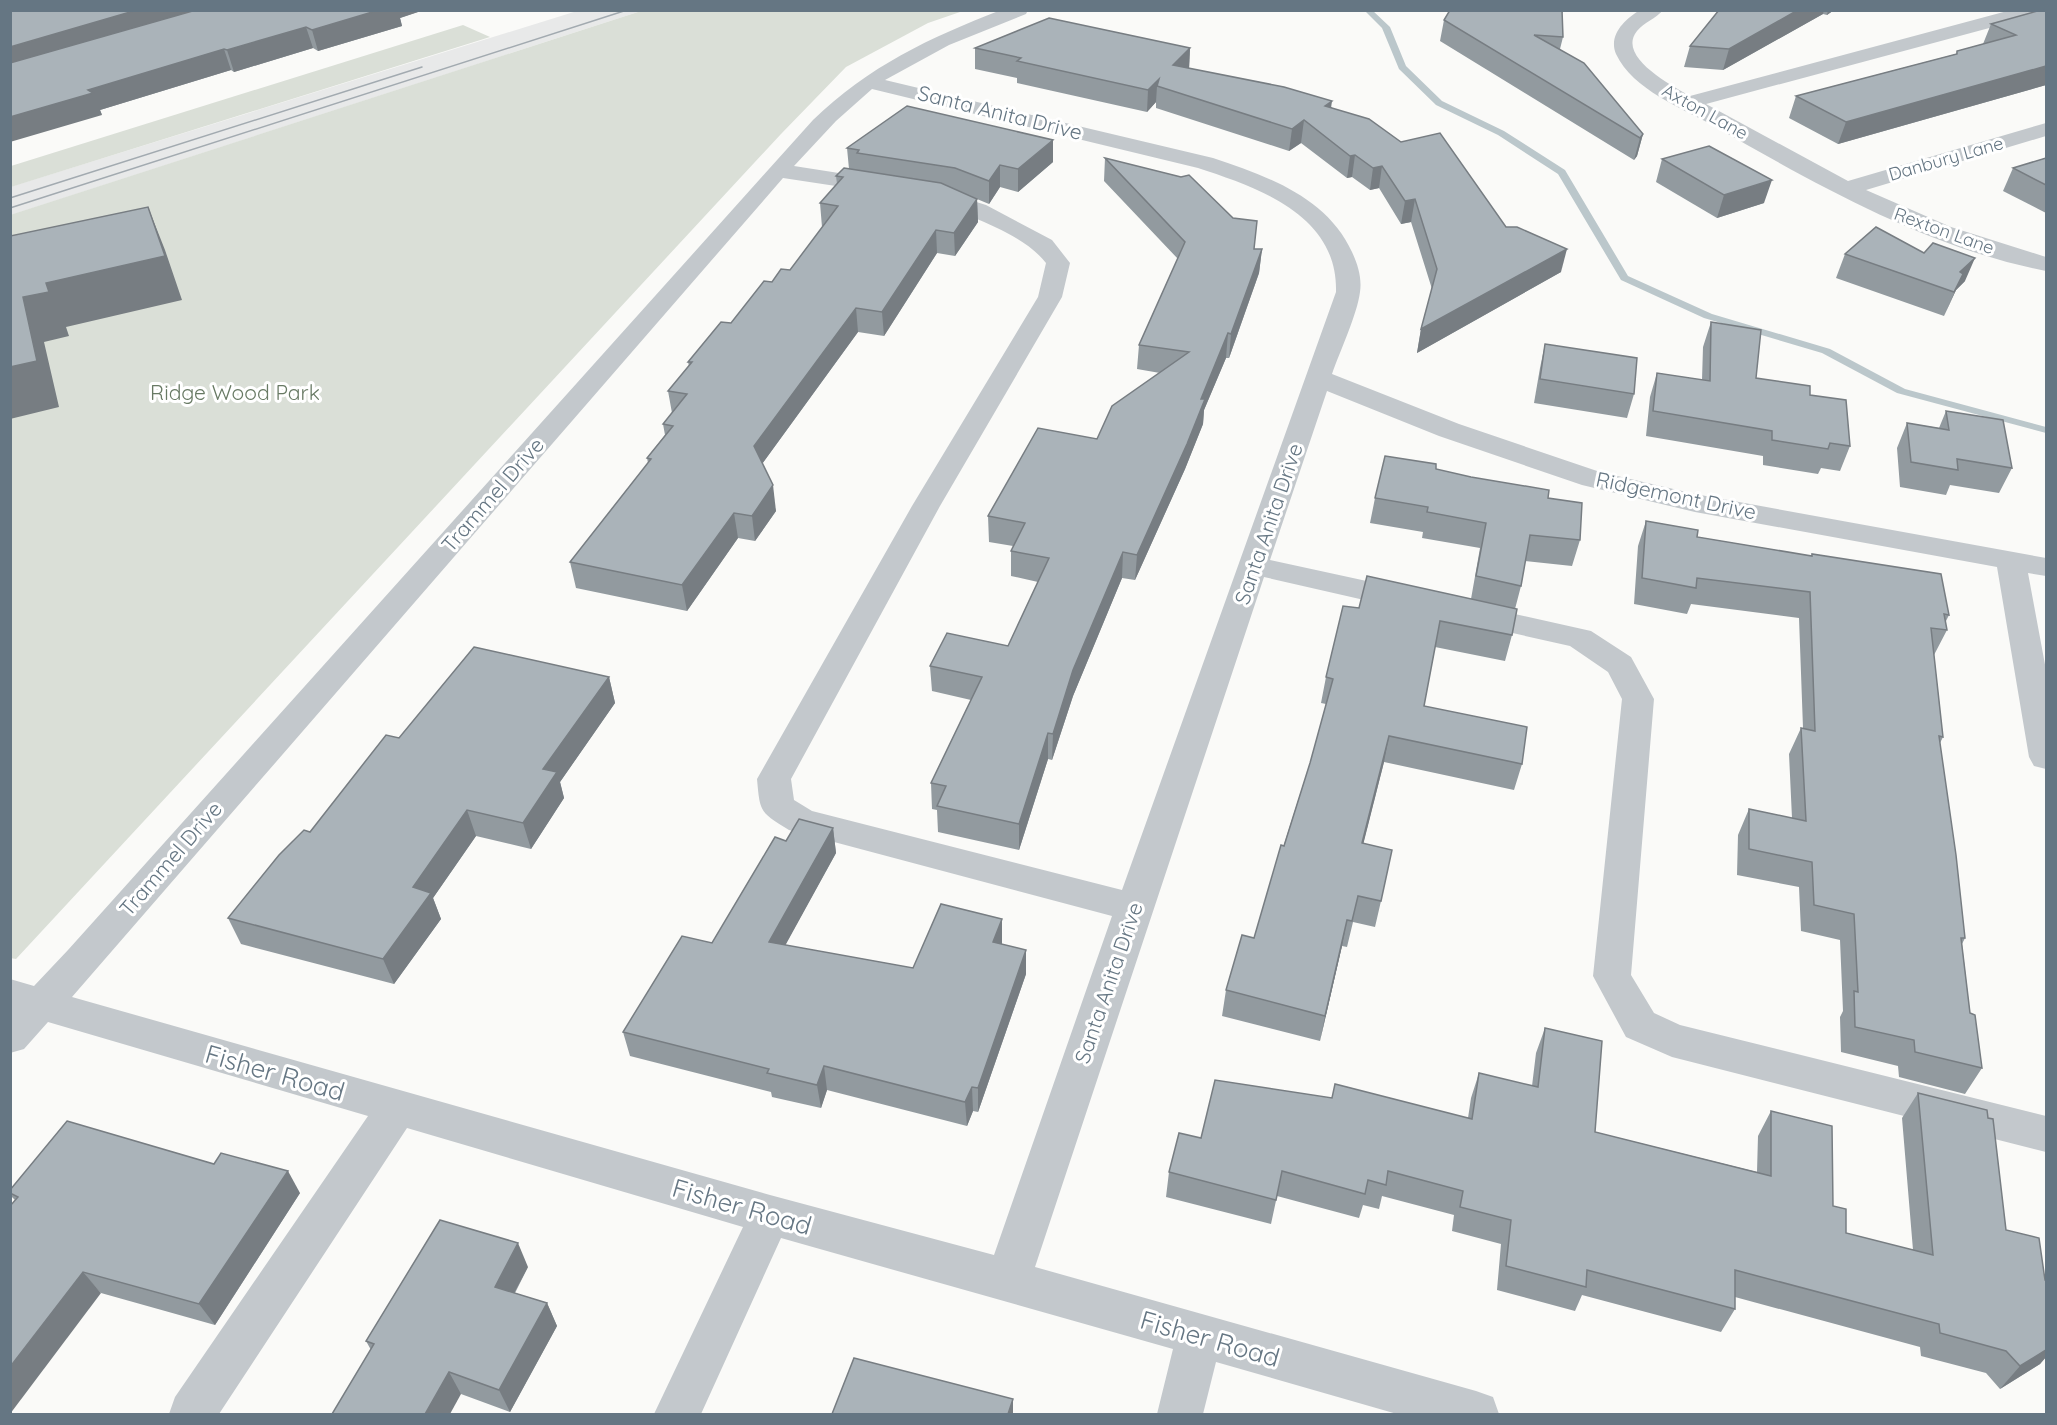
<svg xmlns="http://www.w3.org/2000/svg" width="2057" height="1425" viewBox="0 0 2057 1425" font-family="Quicksand,sans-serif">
	<rect width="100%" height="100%" fill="#fafaf8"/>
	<polygon fill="#e8e9e9" points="577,11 641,11 11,215 10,187"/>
	<g fill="#dadfd7">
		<polygon points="641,11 963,11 928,23 846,67 781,134 16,959 10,958 10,215"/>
		<polygon points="463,25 490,37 11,187 11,166"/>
	</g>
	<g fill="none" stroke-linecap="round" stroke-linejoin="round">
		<polygon fill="#bbc7cb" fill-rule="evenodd" points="1364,10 1372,10 1390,27 1406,66 1442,101 1504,131 1565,170 1628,276 1712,314 1830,349 1905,389 2046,427 2046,433 1897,393 1822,353 1704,318 1621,280 1558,174 1498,135 1436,105 1399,69 1382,28"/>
		<g fill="#c3c8cc" fill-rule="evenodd">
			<path d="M1001 10H1028L1026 14 949 45 885 80 1213 158C1267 176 1327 197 1352 252 1358 265 1362 278 1360 292 1357 315 1340 351 1332 374L1459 424 1600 472 1695 494 2046 558V576L2028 573 2046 670V769L2034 766 2029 757 1997 567 1695 512 1582 485 1439 436 1327 391 1270 560 1408 590 1419 593 1423 600 1419 607 1408 610 1264 577 1035 1267 1476 1391 1493 1397 1499 1414H1397L1216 1362 1203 1414H1157L1173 1349 781 1238 701 1414H654L743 1227 407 1128 219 1414H169L175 1397 368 1116 48 1022 24 1049 10 1053V979L34 986 68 950 813 120C869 66 929 38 1001 10ZM872 89 1198 168C1259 188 1338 215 1336 292L1122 890 812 811 794 800 791 779 940 506 1062 297 1070 263 1052 240 986 205 935 189 927 191 924 196 927 201C963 213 1023 233 1046 263L1038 297 912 506 757 779C760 813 760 812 789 830L1112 916 994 1255 770 1195 72 997 783 178 882 193 890 191 893 186 890 181 794 166 836 121Z"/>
			<path d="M1640 10H1663C1656 19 1644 22 1637 31 1616 57 1673 86 1690 96L2011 10H2043L2041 14 1706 104 1848 181 2046 123V136L1866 190 1951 227 2046 257V271C1928 248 1817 185 1714 126 1682 108 1633 90 1616 54 1608 35 1625 19 1640 10Z"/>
			<polygon points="1470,604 1591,631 1631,657 1654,699 1631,975 1654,1013 1680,1025 2046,1116 2046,1152 1672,1057 1626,1037 1593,976 1622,699 1608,672 1570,646 1459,621 1454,614 1459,607"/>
		</g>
		<g stroke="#a2aab0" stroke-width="1.5">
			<polyline points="10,198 422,67"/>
			<polyline points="10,208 627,10"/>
		</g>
	</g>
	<g fill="#929a9f">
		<polygon points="10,10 424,10 400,18 402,26 318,51 313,48 234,72 231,70 100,110 102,115"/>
		<polygon points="1450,10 1565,10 1562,13 1563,37 1560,49 1643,134 1637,156 1634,160 1440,41 1444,20"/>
		<polygon points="1719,10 1834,10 1827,15 1823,14 1723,70 1684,67 1690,46"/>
		<polygon points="2041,10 2046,85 1838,144 1789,118 1796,96 1956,54 1957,51 1983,44 1991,24"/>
		<polygon points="975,48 1190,48 1189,68 1331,107 1506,227 1561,272 1417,353 1421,329 1432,289 1411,222 1401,224 1379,188 1370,190 1352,177 1347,178 1301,143 1289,151 1156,108 1156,102 1147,112 1017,83 1017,78 975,69"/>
		<polygon points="847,148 1053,162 1018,192 1000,187 989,204 977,199 978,222 955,256 937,253 884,336 858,332 762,464 776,511 755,541 738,538 687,611 576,588 570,562 648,463 647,458 665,435 663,424 672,413 668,391 689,366 688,362 731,323 772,282 790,270 823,227 822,227 820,203 837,184 836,176 849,169"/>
		<polygon points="1105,158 1254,249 1262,249 1259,273 1229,358 1226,358 1204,410 1203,424 1185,469 1135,580 1122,578 1073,696 1052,760 1048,759 1019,850 938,832 937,810 932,809 931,783 971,700 932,691 930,666 1008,646 1038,582 1011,576 1011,551 1013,546 989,542 988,516 1097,439 1160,373 1137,369 1139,345 1178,259 1104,181"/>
		<polygon points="2046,158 2046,213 2003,191 2013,168"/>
		<polygon points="1662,159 1764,203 1717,218 1656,182"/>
		<polygon points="1845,254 1965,281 1956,290 1944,316 1836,278"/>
		<polygon points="1711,322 1756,378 1810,395 1850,446 1840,471 1821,468 1818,474 1763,465 1763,456 1646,436 1650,397 1657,373 1702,380 1703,347"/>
		<polygon points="1545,344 1634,394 1627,418 1534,403 1540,368"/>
		<polygon points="1946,411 2012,468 1999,493 1950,485 1946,495 1900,487 1897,448 1907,423 1939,428"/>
		<polygon points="1436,469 1548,498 1580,540 1572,566 1525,561 1521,586 1515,609 1512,635 1505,661 1435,647 1424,706 1522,764 1514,790 1384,762 1363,844 1381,901 1375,927 1353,922 1347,947 1342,946 1320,1041 1222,1016 1226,990 1254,938 1310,763 1326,704 1321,703 1326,677 1359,608 1471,599 1480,548 1422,538 1423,532 1370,523 1375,498"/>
		<polygon points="1646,521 1697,537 1811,556 1812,554 1949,615 1945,623 1947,630 1934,655 1943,737 1940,743 1965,938 1962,944 1970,1013 1982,1068 1965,1094 1899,1077 1898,1066 1841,1052 1840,1017 1843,1011 1840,940 1801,931 1799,887 1737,875 1738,835 1749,809 1792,818 1789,754 1801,728 1803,728 1799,618 1691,604 1687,614 1634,604 1638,546"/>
		<polygon points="609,677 615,703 560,782 564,798 531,849 476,836 433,898 441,919 394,984 241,944 228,918 399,738"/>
		<polygon points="833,828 836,853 785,945 913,968 1002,944 1026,974 978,1112 973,1111 967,1126 827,1090 821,1108 772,1097 771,1092 630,1056 623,1032 712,943 786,841"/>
		<polygon points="1545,1028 1595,1132 1757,1172 1758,1136 1771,1111 1833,1206 1846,1233 1913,1250 1902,1118 1918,1093 2006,1230 2046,1350 2046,1357 2040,1364 2000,1389 1986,1373 1921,1356 1920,1347 1735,1297 1735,1309 1721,1332 1582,1295 1575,1311 1497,1290 1501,1244 1452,1231 1454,1215 1382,1196 1379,1209 1363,1205 1359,1218 1277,1196 1271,1224 1166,1197 1169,1172 1201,1138 1332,1098 1468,1118 1471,1098 1479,1073 1532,1086 1536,1053"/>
		<polygon points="10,1190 300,1193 215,1325 101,1293 15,1200 10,1195"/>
		<polygon points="528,1267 515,1293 547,1303 557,1326 510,1412 461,1394 371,1350 366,1341"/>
	</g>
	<g fill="#777d82">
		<polygon points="137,10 215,10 10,71 10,47"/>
		<polygon points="379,10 424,10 400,18 402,26 318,51 312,30"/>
		<polygon points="1798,10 1824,10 1823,14 1723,70 1729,49"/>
		<polygon points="1828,10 1834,10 1827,15"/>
		<polygon points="306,27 313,48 234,72 227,50"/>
		<polygon points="1190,48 1189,70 1173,65"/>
		<polygon points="224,49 231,70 100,110 102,115 10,142 10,117 88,90"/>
		<polygon points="2046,66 2046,85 1838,144 1846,122"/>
		<polygon points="1159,79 1157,86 1156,102 1147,112 1148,90"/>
		<polygon points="1332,101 1329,123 1325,106"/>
		<polygon points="1304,120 1301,143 1289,151 1292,129"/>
		<polygon points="1643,134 1637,156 1634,160 1640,138"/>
		<polygon points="1053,140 1053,162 1018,192 1018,169"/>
		<polygon points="1355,155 1352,177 1347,178 1350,156"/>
		<polygon points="1000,165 1000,187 989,204 989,181"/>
		<polygon points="1382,166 1379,188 1370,190 1373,168"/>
		<polygon points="1772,180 1764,203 1717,218 1724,195"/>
		<polygon points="977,199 978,222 955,256 954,233"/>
		<polygon points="1415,199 1411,222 1401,224 1405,201"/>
		<polygon points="148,207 165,250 182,300 66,327 69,336 44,342 59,407 10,419 10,367 23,297 46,283"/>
		<polygon points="936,230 937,253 884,336 882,312"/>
		<polygon points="1262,249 1259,273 1229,358 1231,334"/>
		<polygon points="1567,249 1561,272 1417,353 1421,329"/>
		<polygon points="1975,258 1965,281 1956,290 1944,316 1955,291 1960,272"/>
		<polygon points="856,308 858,332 757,471 754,446"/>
		<polygon points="1228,333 1226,358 1204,410 1203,424 1185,469 1135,580 1137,555"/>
		<polygon points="773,485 776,511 755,541 752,516"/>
		<polygon points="734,513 738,538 687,611 682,585"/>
		<polygon points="1123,552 1122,578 1073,696 1052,760 1053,734 1073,670"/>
		<polygon points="609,677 615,703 560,782 564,798 531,849 523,823 543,769"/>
		<polygon points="1048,733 1048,759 1019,850 1019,824"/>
		<polygon points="1389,736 1384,762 1357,869 1362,843"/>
		<polygon points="467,810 476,836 433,898 441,919 394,984 383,959 413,887"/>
		<polygon points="833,828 836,853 774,966 769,942"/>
		<polygon points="1002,919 1002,944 993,966 993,942"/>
		<polygon points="1347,920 1342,946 1320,1041 1325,1016"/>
		<polygon points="1026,950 1026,974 978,1112 978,1088"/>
		<polygon points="824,1066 827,1090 821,1108 817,1085"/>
		<polygon points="972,1087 973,1111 967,1126 965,1102"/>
		<polygon points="288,1171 300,1193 215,1325 199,1304"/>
		<polygon points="518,1243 528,1267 505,1310 495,1287"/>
		<polygon points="83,1272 101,1293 10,1414 10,1367"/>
		<polygon points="547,1303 557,1326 510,1412 499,1390"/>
		<polygon points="2046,1350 2046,1357 2040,1364 2000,1389 2020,1366"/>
		<polygon points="449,1372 461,1394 450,1414 425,1414"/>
		<polygon points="1013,1399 1013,1414 1008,1414"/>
	</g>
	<g fill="#aab3b9" stroke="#777d82" stroke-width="1.5">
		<polygon points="10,10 137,10 10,47"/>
		<polygon points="196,10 379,10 312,30 306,27 227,50 224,49 88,90 93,93 10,117 10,63"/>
		<polygon points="1450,10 1562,10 1563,37 1534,35 1584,63 1643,134 1640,138 1444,20"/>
		<polygon points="1719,10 1798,10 1729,49 1690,46"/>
		<polygon points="2041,10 2046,10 2046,66 1846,122 1796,96 1957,54 1957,51 2016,35 1991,24"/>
		<polygon points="1049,18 1190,48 1173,65 1284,87 1332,101 1325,106 1369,119 1401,142 1440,133 1506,227 1517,227 1567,249 1421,329 1437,269 1415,199 1405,201 1382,166 1373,168 1355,155 1350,156 1304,120 1292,129 1157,86 1159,79 1148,90 1017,61 1021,58 975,48"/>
		<polygon points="907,106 1053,140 1018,169 1000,165 989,181 955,168 857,153 859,150 847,148"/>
		<polygon points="1709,146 1772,180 1724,195 1662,159"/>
		<polygon points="1105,158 1181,177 1189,175 1233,218 1257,221 1254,249 1262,249 1231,334 1228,333 1201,399 1205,399 1187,444 1137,555 1123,552 1073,670 1053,734 1048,733 1019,824 937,806 946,786 931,783 982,677 930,666 947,633 1008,646 1049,558 1011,551 1025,523 988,516 1038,428 1097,439 1112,406 1189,352 1139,345 1185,242"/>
		<polygon points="2046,158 2046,185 2013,168"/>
		<polygon points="844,168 941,183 977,199 954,233 936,230 882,312 856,308 754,446 773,485 752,516 734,513 682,585 570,562 651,459 647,458 673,426 663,424 687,394 668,391 692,362 688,362 721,322 731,323 764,281 772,282 781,269 790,270 838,206 820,203 843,177 836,176"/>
		<polygon points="148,207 165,256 46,283 49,292 23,297 37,361 10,367 10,236"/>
		<polygon points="1876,227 1924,253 1933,243 1975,258 1960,272 1963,274 1954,292 1845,254"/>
		<polygon points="1711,322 1761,330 1756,378 1810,386 1810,395 1846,400 1850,446 1830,443 1828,449 1772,440 1772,431 1653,411 1657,373 1710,381"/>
		<polygon points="1545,344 1637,358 1634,394 1540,379"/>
		<polygon points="1946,411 2003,420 2012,468 1957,459 1958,470 1911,462 1907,423 1949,430"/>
		<polygon points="1385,456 1436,464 1436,469 1471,477 1549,490 1548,498 1582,503 1580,540 1530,535 1521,586 1476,576 1486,523 1427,512 1428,507 1375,498"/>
		<polygon points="1646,521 1698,530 1697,537 1812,556 1812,554 1941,574 1949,615 1944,614 1947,630 1931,628 1943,737 1939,736 1956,855 1965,938 1961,938 1970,1013 1975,1015 1982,1068 1915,1052 1914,1040 1855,1027 1854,991 1858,992 1854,914 1814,905 1812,862 1749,849 1749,809 1806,821 1801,728 1815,731 1810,592 1697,578 1696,588 1642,578"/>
		<polygon points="1367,576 1517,609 1512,635 1440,621 1424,706 1527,727 1522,764 1389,736 1362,843 1392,850 1381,901 1358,896 1352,921 1347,920 1325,1016 1226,990 1242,935 1254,938 1281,845 1284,846 1310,763 1333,679 1326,677 1343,606 1359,608"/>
		<polygon points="474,647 609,677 543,769 557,772 523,823 467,810 413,887 431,893 383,959 228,918 279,855 304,830 310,832 386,735 399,738"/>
		<polygon points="799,819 833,828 769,942 913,968 941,904 1002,919 993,942 1026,950 978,1088 972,1087 965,1102 824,1066 817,1085 767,1073 769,1069 623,1032 682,936 712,943 775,837 786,841"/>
		<polygon points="1545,1028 1602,1041 1595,1132 1771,1176 1771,1111 1832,1126 1833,1206 1846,1209 1846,1233 1933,1255 1918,1093 1987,1110 1988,1118 1993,1119 2006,1230 2039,1238 2045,1280 2046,1280 2046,1350 2020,1366 2006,1351 1940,1333 1939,1324 1735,1270 1735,1309 1587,1270 1586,1287 1506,1266 1511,1220 1460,1207 1463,1191 1388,1171 1386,1185 1368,1180 1365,1194 1282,1171 1276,1200 1169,1172 1179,1133 1201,1138 1215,1080 1332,1098 1335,1084 1472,1119 1479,1073 1538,1087"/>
		<polygon points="67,1121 214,1164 221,1153 288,1171 199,1304 83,1272 10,1367 10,1206 18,1197 10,1193 10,1190"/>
		<polygon points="440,1220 518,1243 495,1287 547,1303 499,1390 449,1372 425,1414 332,1414 374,1344 366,1341"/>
		<polygon points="854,1358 1013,1399 1008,1414 832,1414"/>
	</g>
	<g text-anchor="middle" stroke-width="6" stroke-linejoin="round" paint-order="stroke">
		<g font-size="18" fill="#657683" stroke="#fff">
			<text transform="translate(1705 112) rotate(29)" y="6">Axton Lane</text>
			<text transform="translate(1946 159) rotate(-16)" y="6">Danbury Lane</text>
			<text transform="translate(1944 231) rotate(20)" y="6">Rexton Lane</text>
		</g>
		<g font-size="21" fill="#657683" stroke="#fff">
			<text transform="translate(1000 113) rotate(14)" y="7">Santa Anita Drive</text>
			<text transform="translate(493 495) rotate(-49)" y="7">Trammel Drive</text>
			<text transform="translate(1676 496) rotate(12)" y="7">Ridgemont Drive</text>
			<text transform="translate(1269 524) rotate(-71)" y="7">Santa Anita Drive</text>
			<text transform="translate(171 859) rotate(-49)" y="7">Trammel Drive</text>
			<text transform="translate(1109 983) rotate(-71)" y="7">Santa Anita Drive</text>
		</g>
		<g font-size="21" fill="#687a64" stroke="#fff">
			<text x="235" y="400">Ridge Wood Park</text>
		</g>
		<g font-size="26" fill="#657683" stroke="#fff">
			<text transform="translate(275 1073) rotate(16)" y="9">Fisher Road</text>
			<text transform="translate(742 1207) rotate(16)" y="9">Fisher Road</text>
			<text transform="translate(1210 1339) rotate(16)" y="9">Fisher Road</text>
		</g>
	</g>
	<rect width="2057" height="1425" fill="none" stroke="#657683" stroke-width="24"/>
</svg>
